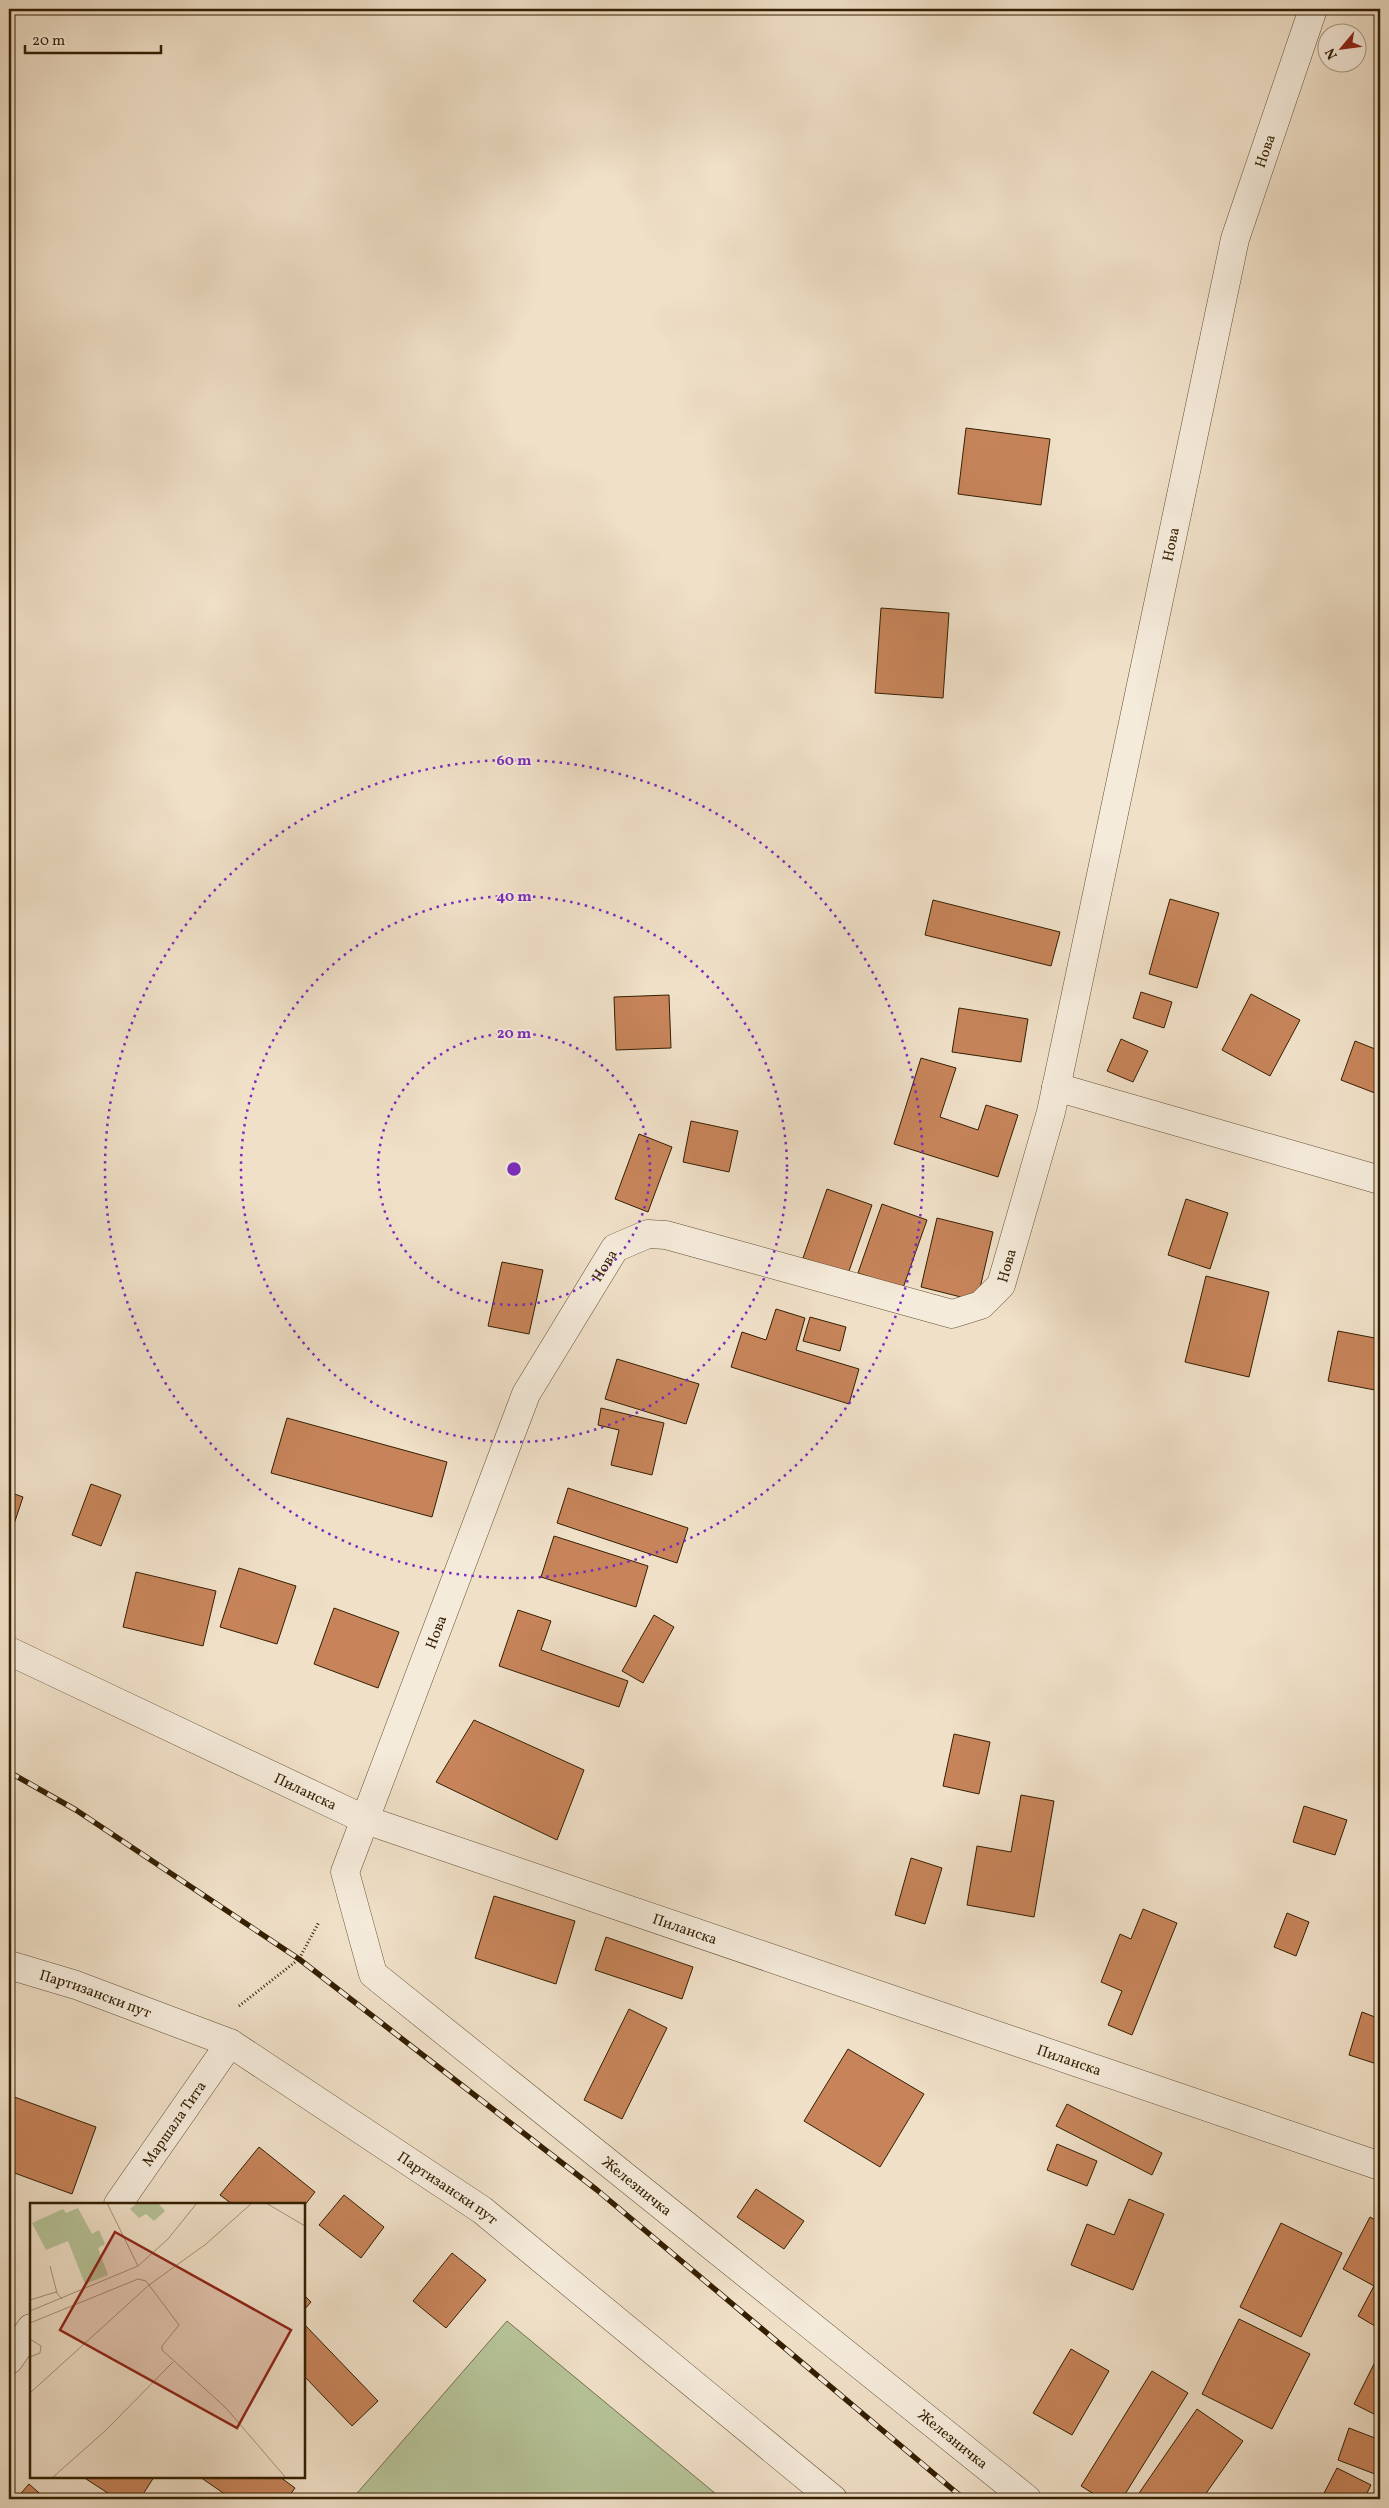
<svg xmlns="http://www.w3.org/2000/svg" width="1389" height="2508" viewBox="0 0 1389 2508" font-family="Vollkorn,serif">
	<rect width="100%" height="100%" fill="#f0e0c8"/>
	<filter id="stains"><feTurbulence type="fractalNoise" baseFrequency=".004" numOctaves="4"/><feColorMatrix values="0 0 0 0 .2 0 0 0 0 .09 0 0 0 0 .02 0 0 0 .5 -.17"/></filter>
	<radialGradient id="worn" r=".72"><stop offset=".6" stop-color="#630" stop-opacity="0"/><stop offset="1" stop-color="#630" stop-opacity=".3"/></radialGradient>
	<polygon fill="#b6c398" stroke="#75714c" points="507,2321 722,2499 352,2499"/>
	<g fill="#c7845a" stroke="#341f01">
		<polygon points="966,428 1050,439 1041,505 958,494"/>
		<polygon points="881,608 949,613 943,698 875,693"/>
		<polygon points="1170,899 1219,913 1197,988 1149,974"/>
		<polygon points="933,900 1060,932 1051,966 925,935"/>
		<polygon points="1141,992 1172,1002 1164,1028 1133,1018"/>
		<polygon points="1251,994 1300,1020 1270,1076 1222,1050"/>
		<polygon points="669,995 671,1048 616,1050 614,997"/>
		<polygon points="959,1008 1028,1019 1021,1062 952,1052"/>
		<polygon points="1121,1039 1148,1051 1133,1082 1107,1071"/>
		<polygon points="1355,1041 1380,1051 1380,1095 1341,1080"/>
		<polygon points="921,1058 956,1068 940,1117 978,1130 986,1105 1018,1115 998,1177 894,1144"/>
		<polygon points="691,1121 738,1131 729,1172 683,1162"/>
		<polygon points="639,1134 672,1147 648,1212 615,1199"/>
		<polygon points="827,1189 872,1205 848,1274 803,1258"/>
		<polygon points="1186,1199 1228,1213 1210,1269 1168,1255"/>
		<polygon points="882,1204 927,1220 903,1288 858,1273"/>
		<polygon points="937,1218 993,1232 977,1301 921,1287"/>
		<polygon points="502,1262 543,1270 529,1334 488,1326"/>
		<polygon points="1206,1276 1269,1292 1249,1377 1185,1362"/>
		<polygon points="776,1309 805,1318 796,1350 859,1369 849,1404 731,1367 742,1332 766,1340"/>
		<polygon points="810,1317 846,1327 840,1351 803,1341"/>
		<polygon points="1338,1331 1380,1339 1380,1391 1328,1381"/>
		<polygon points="617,1359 699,1384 686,1424 605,1399"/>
		<polygon points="601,1408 664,1423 652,1475 611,1465 619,1430 598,1425"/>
		<polygon points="287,1418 447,1462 432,1517 271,1473"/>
		<polygon points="91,1484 121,1495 101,1546 72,1535"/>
		<polygon points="568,1488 688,1528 677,1563 557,1523"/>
		<polygon points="9,1492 23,1497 9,1539"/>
		<polygon points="554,1536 648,1566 636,1607 541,1577"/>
		<polygon points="239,1568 296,1586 277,1644 220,1627"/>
		<polygon points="136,1572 216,1591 203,1646 123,1627"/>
		<polygon points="334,1608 399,1632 378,1688 314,1664"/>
		<polygon points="518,1610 551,1621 541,1650 628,1681 619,1707 499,1666"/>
		<polygon points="654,1615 674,1627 643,1683 622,1671"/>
		<polygon points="474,1720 584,1770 557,1840 436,1782"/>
		<polygon points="954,1734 990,1742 979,1794 943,1786"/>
		<polygon points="1021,1795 1054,1801 1034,1917 967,1905 977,1846 1011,1852"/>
		<polygon points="1304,1806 1347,1820 1335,1855 1293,1842"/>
		<polygon points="911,1858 942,1868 925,1924 895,1915"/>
		<polygon points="494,1896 575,1921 556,1984 475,1958"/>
		<polygon points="1143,1909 1177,1923 1132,2035 1108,2025 1122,1991 1101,1982 1120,1934 1131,1939"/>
		<polygon points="1287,1913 1309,1922 1296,1956 1274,1947"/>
		<polygon points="606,1937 693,1967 682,1999 595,1970"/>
		<polygon points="629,2009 667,2028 622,2119 584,2100"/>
		<polygon points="1362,2012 1380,2019 1380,2065 1349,2055"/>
		<polygon points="848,2049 924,2094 880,2167 804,2121"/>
		<polygon points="9,2095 96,2127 72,2194 9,2171"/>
		<polygon points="1067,2104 1162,2153 1152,2175 1056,2126"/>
		<polygon points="1057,2144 1097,2161 1087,2186 1047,2170"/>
		<polygon points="259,2147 315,2192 304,2206 232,2204 220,2195"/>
		<polygon points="756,2189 804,2221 784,2249 737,2217"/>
		<polygon points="344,2195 384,2227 361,2258 319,2225"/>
		<polygon points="1129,2199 1164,2214 1133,2290 1071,2265 1087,2224 1114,2235"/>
		<polygon points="1370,2217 1380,2223 1380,2329 1358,2316 1374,2286 1343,2269"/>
		<polygon points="1281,2223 1342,2253 1301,2337 1240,2307"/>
		<polygon points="452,2253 486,2280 446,2328 413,2301"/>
		<polygon points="304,2295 311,2302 304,2310"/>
		<polygon points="1239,2319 1310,2354 1272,2429 1202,2394"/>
		<polygon points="304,2324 378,2401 352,2426 304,2376"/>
		<polygon points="1071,2349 1109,2371 1072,2435 1033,2413"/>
		<polygon points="1380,2352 1380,2417 1354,2404"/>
		<polygon points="1152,2371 1188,2393 1122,2499 1102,2499 1081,2486"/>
		<polygon points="1197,2409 1243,2441 1202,2499 1135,2499"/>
		<polygon points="1349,2428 1380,2440 1380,2476 1338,2460"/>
		<polygon points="1337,2468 1371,2485 1364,2499 1321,2499"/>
		<polygon points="83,2477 154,2477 140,2499 117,2499"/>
		<polygon points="200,2477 280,2477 295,2488 287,2499 232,2499"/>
		<polygon points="29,2484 46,2499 16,2499"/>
	</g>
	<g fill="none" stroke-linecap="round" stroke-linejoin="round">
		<g stroke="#634f33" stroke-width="29">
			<g id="minor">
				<polyline points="1056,1087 1380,1180"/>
				<path id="s1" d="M9 1651 366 1820 1380 2166"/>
				<path id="s2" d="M9 1965 76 1985 230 2043 482 2210 833 2499"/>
				<path id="s3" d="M118 2204 230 2043"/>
				<polyline points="9,2360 31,2328"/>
				<path id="s4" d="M1027 2499 373 1974 345 1872 526 1394 615 1248 648 1234 666 1235 952 1314 981 1305 1001 1285 1051 1112 1235 239 1313 9"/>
			</g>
		</g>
		<polyline stroke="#341f01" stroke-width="3" stroke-dasharray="1 2.5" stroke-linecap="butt" points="239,2006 299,1959 319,1922"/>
		<use href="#minor" stroke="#f5ebdb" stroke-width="28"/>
		<g stroke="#341f01" stroke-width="5.5">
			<polyline id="rail" points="9,1772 76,1810 299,1959 597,2190 964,2499"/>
		</g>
		<use href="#rail" stroke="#f5ebdb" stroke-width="4" stroke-dasharray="11" stroke-linecap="butt"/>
	</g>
	<g fill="none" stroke="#7b2cbf" stroke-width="2.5" stroke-dasharray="2.5 5">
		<circle cx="514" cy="1169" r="136"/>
		<circle cx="514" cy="1169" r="273"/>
		<circle cx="514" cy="1169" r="409"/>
	</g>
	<g text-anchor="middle" stroke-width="4" stroke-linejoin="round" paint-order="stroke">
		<g font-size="15" fill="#341f01" stroke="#f5ebdb">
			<text dy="5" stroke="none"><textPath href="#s4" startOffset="3201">Нова</textPath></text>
			<text dy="5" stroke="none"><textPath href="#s4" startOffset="2796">Нова</textPath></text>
			<text dy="5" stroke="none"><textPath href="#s4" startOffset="2056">Нова</textPath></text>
			<text dy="5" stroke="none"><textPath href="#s4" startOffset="1606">Нова</textPath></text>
			<text dy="5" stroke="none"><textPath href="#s4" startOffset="1201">Нова</textPath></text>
			<text dy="5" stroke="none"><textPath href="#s1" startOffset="328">Пиланска</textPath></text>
			<text dy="5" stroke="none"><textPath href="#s1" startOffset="732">Пиланска</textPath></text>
			<text dy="5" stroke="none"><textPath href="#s2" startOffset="91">Партизански пут</textPath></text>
			<text dy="5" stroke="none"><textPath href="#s1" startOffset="1138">Пиланска</textPath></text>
			<text dy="5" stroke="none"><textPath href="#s3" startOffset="98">Маршала Тита</textPath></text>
			<text transform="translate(637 2186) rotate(39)" y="5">Железничка</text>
			<text dy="5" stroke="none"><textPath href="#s2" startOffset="496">Партизански пут</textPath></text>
			<text transform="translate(953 2439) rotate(39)" y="5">Железничка</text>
		</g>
	</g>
	<g transform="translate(30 2203)">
		<rect width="275" height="275" fill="#f0e0c8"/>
		<path d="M107 0H128L135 8 124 18 116 11 109 15 100 6ZM48 5 62 31 69 27 75 41 68 45 78 72 55 81 38 38 16 47 2 20 33 6 36 10Z" fill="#b6c398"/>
		<path fill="none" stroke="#a59378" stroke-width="1" d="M77 0 108 63M236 0 275 23M20 63 27 90M0 97 26 89 32 96M0 108 108 63 138 36 167 0M0 120 108 76 116 78 149 122 132 143V147L196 205 256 275M0 136 11 143 10 150 0 154M0 190 119 82 176 41 222 0M22 275 75 228 143 159"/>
		<path fill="#8f2418" fill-opacity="0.15" stroke="#8f2418" stroke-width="2.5" d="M85 29 261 127 207 225 30 127Z"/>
		<rect width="275" height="275" fill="none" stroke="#341f01" stroke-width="2.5"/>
	</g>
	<circle cx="514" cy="1169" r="8" fill="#7b2cbf" stroke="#f5ebdb" stroke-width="2.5"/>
	<g font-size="15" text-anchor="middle" font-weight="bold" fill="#7b2cbf" stroke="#f5ebdb" stroke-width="4" stroke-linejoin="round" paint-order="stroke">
		<text x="514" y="765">60 m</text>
		<text x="514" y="901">40 m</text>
		<text x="514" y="1038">20 m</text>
	</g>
	<rect width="1389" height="2508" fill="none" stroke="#f0e0c8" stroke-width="30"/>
	<rect x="10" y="10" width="1369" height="2488" fill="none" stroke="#341f01" stroke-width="2.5"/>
	<rect x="15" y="15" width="1359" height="2478" fill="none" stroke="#341f01"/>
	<g transform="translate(1342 48) rotate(241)"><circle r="24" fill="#f5ebdb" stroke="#a89984"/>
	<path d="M0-4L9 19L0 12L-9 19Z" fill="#8f2418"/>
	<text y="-8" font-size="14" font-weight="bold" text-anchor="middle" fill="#341f01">N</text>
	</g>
	<path d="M25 45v8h136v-8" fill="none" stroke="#341f01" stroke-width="2.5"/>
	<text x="32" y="45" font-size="15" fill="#341f01" stroke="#f5ebdb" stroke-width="4" paint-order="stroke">20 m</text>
	<rect width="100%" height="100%" filter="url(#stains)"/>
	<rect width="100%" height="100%" fill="url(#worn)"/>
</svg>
